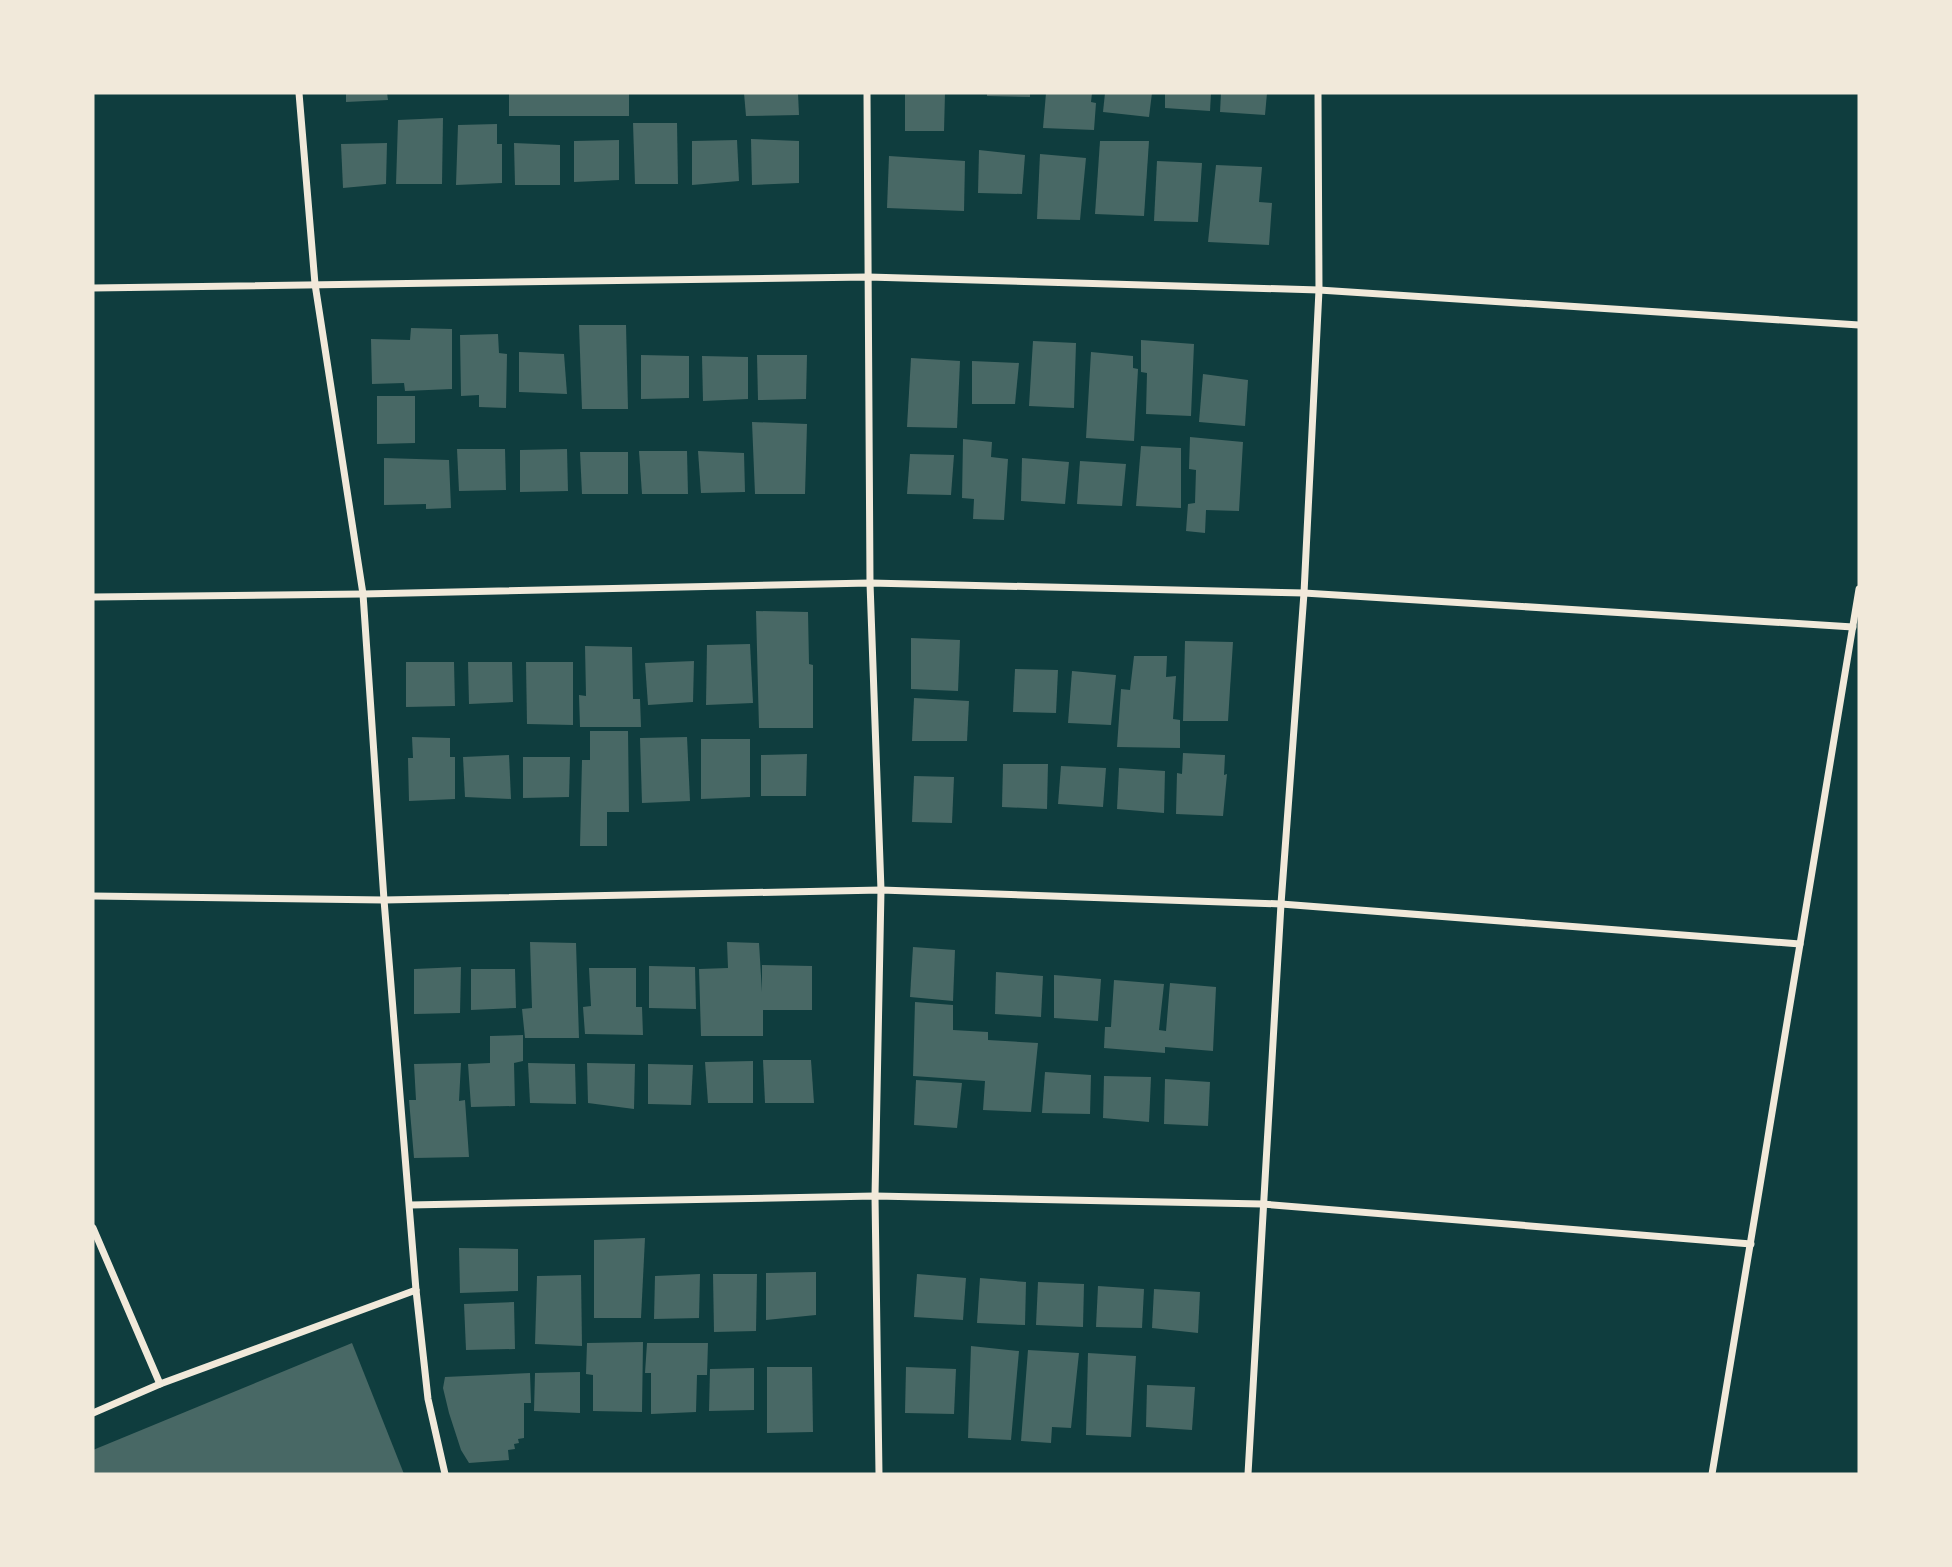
<svg xmlns="http://www.w3.org/2000/svg" width="1952" height="1567" viewBox="0 0 1952 1567" font-family="Ubuntu,sans-serif">
	<rect width="100%" height="100%" fill="#0f3d3e"/>
	<g fill="#486865">
		<polygon points="346,93 387,93 388,100 346,102"/>
		<rect x="509" y="93" width="120" height="23"/>
		<polygon points="744,93 798,93 799,115 746,116"/>
		<polygon points="905,93 945,93 944,131 905,131"/>
		<polygon points="987,93 1030,93 1030,97 987,96"/>
		<polygon points="1046,93 1092,93 1091,102 1096,103 1094,130 1043,128"/>
		<polygon points="1105,93 1152,93 1149,117 1103,112"/>
		<polygon points="1165,93 1211,93 1210,111 1165,108"/>
		<polygon points="1221,93 1267,93 1265,115 1220,112"/>
		<polygon points="443,118 442,184 396,184 398,120"/>
		<polygon points="633,123 677,123 678,184 635,184"/>
		<polygon points="497,124 497,144 502,144 502,183 456,185 458,125"/>
		<polygon points="751,139 799,141 799,183 752,185"/>
		<polygon points="619,140 619,180 574,182 574,141"/>
		<polygon points="737,140 739,181 692,185 692,141"/>
		<polygon points="1100,141 1149,141 1144,216 1095,214"/>
		<polygon points="387,143 386,184 343,188 341,144"/>
		<polygon points="514,143 560,145 560,185 515,185"/>
		<polygon points="979,150 1025,155 1022,194 978,193"/>
		<polygon points="1040,154 1086,158 1080,220 1037,219"/>
		<polygon points="889,156 965,161 964,211 887,208"/>
		<polygon points="1157,161 1202,163 1198,222 1154,221"/>
		<polygon points="1216,165 1262,167 1259,202 1272,203 1269,245 1208,242"/>
		<polygon points="579,325 626,325 628,409 582,409"/>
		<polygon points="411,328 452,329 452,389 405,391 404,383 372,384 371,339 410,340"/>
		<polygon points="498,334 499,353 507,354 506,408 479,407 479,395 461,396 460,335"/>
		<polygon points="1141,340 1194,344 1191,416 1146,414 1147,373 1141,372"/>
		<polygon points="1033,341 1076,343 1074,408 1029,406"/>
		<polygon points="519,352 564,354 567,394 519,392"/>
		<polygon points="1091,352 1133,356 1133,368 1138,369 1134,441 1086,438"/>
		<polygon points="641,355 689,356 689,398 641,399"/>
		<polygon points="757,355 807,355 806,399 758,400"/>
		<polygon points="702,356 748,357 748,399 703,401"/>
		<polygon points="911,358 960,361 957,428 907,427"/>
		<polygon points="972,361 1019,363 1015,404 972,404"/>
		<polygon points="1203,374 1248,380 1245,426 1199,422"/>
		<polygon points="377,396 415,396 415,443 377,444"/>
		<polygon points="752,422 807,424 805,494 755,494"/>
		<polygon points="1190,437 1243,442 1239,511 1206,510 1205,533 1186,531 1188,504 1195,503 1196,470 1189,469"/>
		<polygon points="963,439 992,442 991,457 1008,459 1004,520 973,519 974,499 962,498"/>
		<polygon points="1141,446 1181,448 1181,508 1136,506"/>
		<polygon points="457,449 505,449 506,490 459,491"/>
		<polygon points="567,449 568,491 520,492 520,450"/>
		<polygon points="639,451 687,451 688,494 642,494"/>
		<polygon points="698,451 744,453 745,492 701,493"/>
		<polygon points="580,452 628,452 628,494 582,494"/>
		<polygon points="910,454 954,455 951,495 907,494"/>
		<polygon points="384,458 449,460 451,508 426,509 426,504 384,505"/>
		<polygon points="1022,458 1069,462 1065,504 1021,501"/>
		<polygon points="1080,461 1126,464 1122,506 1077,504"/>
		<polygon points="756,611 808,612 809,664 813,665 813,728 759,728"/>
		<polygon points="911,638 960,640 958,691 911,689"/>
		<polygon points="1185,641 1233,642 1228,721 1183,721"/>
		<polygon points="750,644 753,703 706,705 707,645"/>
		<polygon points="585,646 632,647 633,699 640,699 641,727 580,727 579,695 586,696"/>
		<polygon points="1134,656 1167,656 1166,677 1176,676 1173,719 1180,720 1180,748 1117,747 1121,689 1130,690"/>
		<polygon points="694,661 693,702 648,705 645,663"/>
		<polygon points="406,662 454,662 455,706 406,707"/>
		<polygon points="468,662 512,662 513,702 469,704"/>
		<polygon points="526,662 573,662 573,725 527,724"/>
		<polygon points="1015,669 1058,670 1056,713 1013,712"/>
		<polygon points="1072,671 1116,675 1111,725 1068,723"/>
		<polygon points="914,698 969,701 967,741 912,741"/>
		<polygon points="590,731 628,731 629,812 607,812 607,846 580,846 582,760 590,760"/>
		<polygon points="412,737 450,738 450,757 455,757 455,799 409,801 408,758 413,758"/>
		<polygon points="687,737 690,801 642,803 640,738"/>
		<polygon points="701,739 750,739 750,797 701,799"/>
		<polygon points="1183,753 1225,755 1224,775 1227,774 1223,816 1176,814 1177,773 1182,774"/>
		<polygon points="807,754 806,796 761,796 761,755"/>
		<polygon points="509,755 511,799 465,797 463,757"/>
		<polygon points="523,757 570,757 569,797 523,798"/>
		<polygon points="1003,764 1048,764 1047,809 1002,807"/>
		<polygon points="1061,766 1106,768 1103,807 1058,804"/>
		<polygon points="1119,768 1165,771 1164,813 1117,809"/>
		<polygon points="914,776 954,777 952,823 912,822"/>
		<polygon points="530,942 576,943 579,1038 525,1038 522,1009 532,1008"/>
		<polygon points="727,942 759,943 762,992 762,965 812,966 812,1010 763,1010 763,1036 701,1036 699,969 728,968"/>
		<polygon points="913,947 955,950 953,1001 910,997"/>
		<polygon points="649,966 695,967 696,1009 649,1008"/>
		<polygon points="461,967 460,1013 414,1014 414,969"/>
		<polygon points="589,968 636,968 636,1007 642,1007 643,1035 585,1034 583,1007 591,1006"/>
		<polygon points="471,969 515,969 516,1008 471,1010"/>
		<polygon points="996,972 1043,976 1041,1017 995,1014"/>
		<polygon points="1054,975 1101,979 1098,1021 1054,1018"/>
		<polygon points="1114,980 1164,984 1159,1030 1166,1031 1170,983 1216,987 1213,1051 1165,1047 1165,1053 1104,1048 1105,1027 1111,1027"/>
		<polygon points="915,1002 953,1005 953,1030 988,1032 988,1040 1038,1043 1031,1112 983,1110 985,1081 913,1076"/>
		<polygon points="523,1035 523,1061 514,1063 515,1106 471,1107 468,1064 490,1063 490,1036"/>
		<polygon points="763,1060 811,1060 814,1103 765,1103"/>
		<polygon points="753,1061 753,1103 708,1103 705,1062"/>
		<polygon points="461,1063 459,1101 465,1100 469,1157 414,1158 409,1100 416,1100 414,1064"/>
		<polygon points="528,1063 575,1064 576,1104 530,1103"/>
		<polygon points="587,1063 635,1064 634,1109 588,1103"/>
		<polygon points="648,1064 693,1065 691,1105 648,1104"/>
		<polygon points="1045,1072 1091,1075 1090,1114 1042,1113"/>
		<polygon points="1104,1076 1151,1077 1149,1122 1103,1118"/>
		<polygon points="1165,1079 1210,1082 1208,1126 1164,1124"/>
		<polygon points="916,1080 962,1083 957,1128 914,1125"/>
		<polygon points="645,1238 641,1318 594,1318 594,1240"/>
		<polygon points="459,1248 518,1249 518,1291 460,1293"/>
		<polygon points="816,1272 816,1315 766,1320 766,1273"/>
		<polygon points="700,1274 699,1318 654,1319 655,1276"/>
		<polygon points="713,1274 757,1274 756,1331 714,1332"/>
		<polygon points="917,1274 966,1278 963,1320 914,1317"/>
		<polygon points="581,1275 582,1346 535,1344 537,1276"/>
		<polygon points="980,1278 1026,1282 1025,1325 977,1323"/>
		<polygon points="1038,1282 1084,1284 1083,1327 1036,1325"/>
		<polygon points="1098,1286 1144,1289 1142,1328 1096,1327"/>
		<polygon points="1154,1289 1200,1292 1198,1333 1152,1328"/>
		<polygon points="514,1302 515,1349 466,1350 464,1304"/>
		<polygon points="643,1342 642,1412 593,1411 593,1375 586,1374 587,1343"/>
		<polygon points="352,1343 404,1474 93,1474 93,1450"/>
		<polygon points="647,1343 708,1343 707,1375 697,1375 696,1412 651,1414 651,1373 645,1373"/>
		<polygon points="971,1346 1019,1351 1011,1440 968,1438"/>
		<polygon points="1028,1350 1079,1353 1071,1428 1052,1427 1051,1443 1021,1441"/>
		<polygon points="1088,1353 1136,1356 1131,1437 1086,1435"/>
		<polygon points="767,1367 812,1367 813,1432 767,1433"/>
		<polygon points="906,1367 956,1369 954,1414 905,1413"/>
		<polygon points="754,1368 754,1410 709,1411 710,1369"/>
		<polygon points="580,1372 580,1413 534,1411 535,1373"/>
		<polygon points="530,1373 531,1403 524,1403 524,1438 518,1439 519,1443 514,1444 515,1449 508,1450 509,1460 469,1463 461,1450 449,1413 443,1388 445,1377"/>
		<polygon points="1147,1385 1195,1387 1192,1430 1146,1427"/>
	</g>
	<g fill="none" stroke-linecap="round" stroke-linejoin="round">
		<g stroke="#f1e9da" stroke-width="7">
			<polyline points="299,93 315,284 363,594 384,900 416,1290 428,1399 445,1474"/>
			<polyline points="867,93 870,583 881,890 875,1196 879,1474"/>
			<polyline points="93,288 868,277 1319,290 1859,325"/>
			<polyline points="93,597 363,594 870,583 1304,593 1853,627"/>
			<polyline points="93,896 384,900 881,890 1281,904 1800,944"/>
			<polyline points="410,1205 875,1196 1262,1204 1751,1244"/>
			<polyline points="93,1228 160,1384"/>
			<polyline points="93,1413 160,1384 416,1290"/>
			<polyline points="1248,1474 1281,904 1304,593 1319,290 1318,93"/>
			<polyline points="1712,1474 1859,589"/>
		</g>
	</g>
	<rect width="1952" height="1567" fill="none" stroke="#f1e9da" stroke-width="189"/>
</svg>
